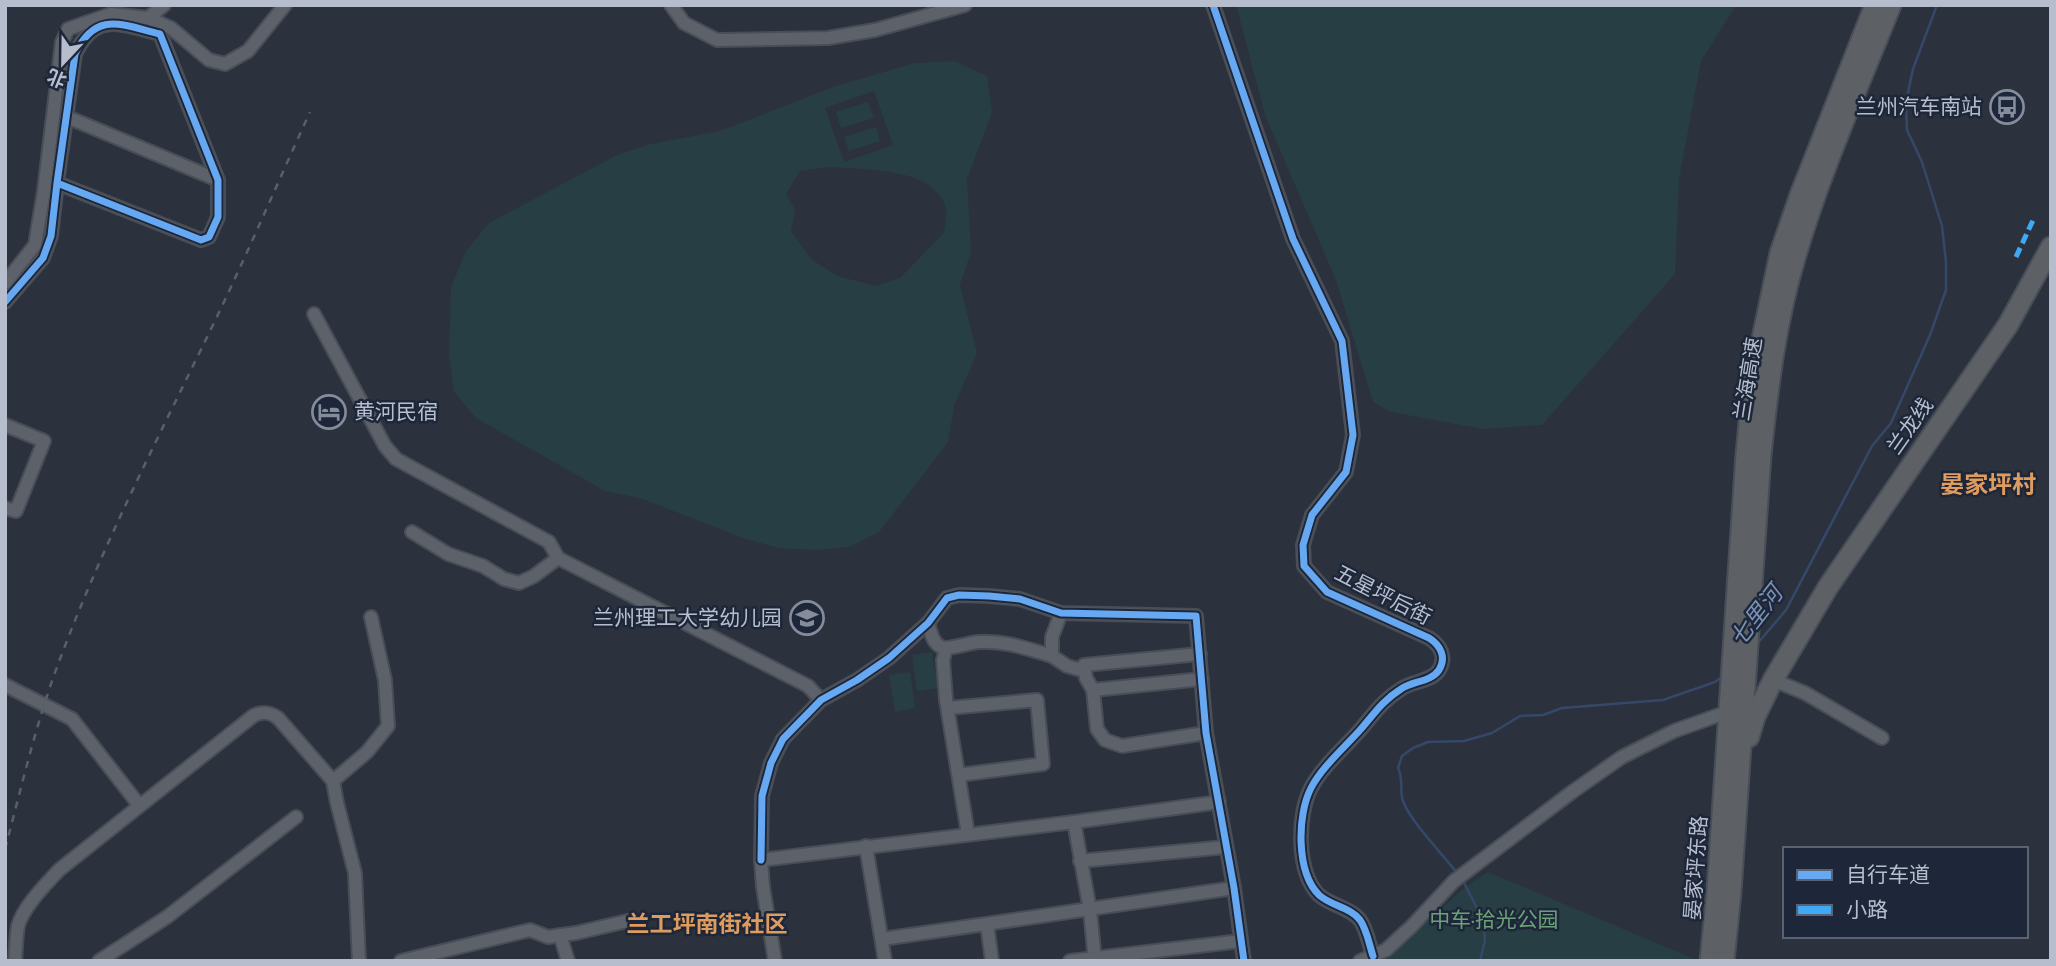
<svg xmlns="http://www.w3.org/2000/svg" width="2056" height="966" viewBox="0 0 2056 966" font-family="Karla,'Noto Sans SC',sans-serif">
	<rect width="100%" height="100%" fill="#2b323d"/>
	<g fill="#273e44" fill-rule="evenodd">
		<polygon points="1236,5 1736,5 1701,61 1679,179 1675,274 1542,425 1483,429 1391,412 1373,402 1336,280 1265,115"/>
		<path d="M954 61 987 76 992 112 967 179 971 252 960 285 977 353 954 406 948 442 879 532 849 547 815 550 779 548 746 539 640 498 605 491 476 418 454 392 449 356 451 287 466 251 489 223 617 155 651 144 720 131 836 86 915 63ZM874 91 893 145 844 162 825 108ZM830 167C863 170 932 167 945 205 948 212 945 225 944 233L900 278 876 286 837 276 811 259 791 231 795 210 786 194 800 171Z"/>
		<polygon points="868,102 874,118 841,128 836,112"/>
		<polygon points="876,127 880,141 849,151 844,137"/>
		<polygon points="932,652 938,688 917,691 912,655"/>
		<polygon points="910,672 915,708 895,712 889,675"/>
		<polygon points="1488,872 1692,958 1692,961 1381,961 1462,890"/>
	</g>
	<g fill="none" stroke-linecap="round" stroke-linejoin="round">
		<g stroke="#354869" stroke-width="2.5">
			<polyline points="1757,644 1786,610 1872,446 1891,423 1930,335 1946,290 1946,262 1942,226 1922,162 1907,130 1906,102 1913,69 1937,5"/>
			<path d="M1458 874C1444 856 1410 821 1403 801 1399 790 1404 779 1398 768L1402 756 1413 748 1428 742 1464 741 1492 733 1520 716 1543 715 1562 708 1663 700 1715 682 1722 677"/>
			<polyline points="1462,879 1483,920 1485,940 1480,961"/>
		</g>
		<g stroke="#484d56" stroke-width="16">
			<g id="minor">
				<polyline points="671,5 684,23 717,40 828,38 875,30 965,5"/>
				<path d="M1213 5 1293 239 1342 341 1353 435 1346 472 1312 515 1303 545 1304 566 1327 592 1429 638C1440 645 1447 657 1439 670 1431 682 1412 681 1401 689 1382 701 1374 714 1360 730 1344 748 1322 767 1311 788 1297 815 1296 872 1319 895 1331 906 1350 907 1360 920 1367 930 1369 944 1373 956"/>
				<polyline points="148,18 164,5"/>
				<polyline points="67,117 218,180"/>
				<polyline points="5,283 35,245 44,191 62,42 68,29 111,14 148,18 171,28 209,60 225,64 248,51 285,5"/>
				<path d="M5 302 43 258 51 236 57 183 75 54C96 10 122 25 160 34L218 180V217L209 237 201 240 57 183"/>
				<polyline points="314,314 385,446 396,459 549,542 558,558 808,686 821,700"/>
				<polyline points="5,425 44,441 16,511 5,508"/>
				<polyline points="412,532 448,554 483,566 504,579 519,583 534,576 558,558"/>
				<polyline points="1061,613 1052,637 1052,656 1067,666 1085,671"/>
				<path d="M928 623C931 632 932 642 941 647 947 650 969 643 978 642 1004 640 1028 649 1052 656"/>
				<polyline points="946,649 943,660 946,700 968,834"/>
				<polyline points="1202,679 1093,690 1097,729 1105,740 1122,746 1206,733"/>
				<polyline points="1773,680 1805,693 1882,738"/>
				<polyline points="5,685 72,719 139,805"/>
				<polyline points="1093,690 1086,678 1084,665 1200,654"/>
				<polyline points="948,708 1037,700 1043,764 959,775"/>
				<polyline points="1074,822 1219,802"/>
				<polyline points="866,846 885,961"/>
				<polyline points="761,860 762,796 771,763 783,739 821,700 857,680 889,658 928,623 947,598 959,595 989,596 1020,599 1061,613 1196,616 1206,733 1234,888 1244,961"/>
				<polyline points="1080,861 1226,847"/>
				<polyline points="987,924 992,961"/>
				<polyline points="560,935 568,961"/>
				<polyline points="882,939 1234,888"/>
				<path d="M15 961C16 949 16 937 18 926 23 907 46 884 59 870L253 716C262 711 269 712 278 718L333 781"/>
				<polyline points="99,961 167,917 296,817"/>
				<polyline points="359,961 355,873 337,803 333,781 367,752 388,726 385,680 371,617"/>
				<polyline points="401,961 530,930 548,937 576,933 632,920"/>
				<polyline points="775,961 763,887 761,860 1074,822 1090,910 1095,961"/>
				<polyline points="1070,961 1241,941"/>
				<polyline points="1360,961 1386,950 1412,926 1454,881 1572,792 1622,757 1674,731 1733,710"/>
			</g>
		</g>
		<g stroke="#484e58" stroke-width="23">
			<g id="highway">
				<polyline points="1749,737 1755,717 1773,680 1828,587 2008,325 2051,247"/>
				<polyline points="1710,961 1717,890 1746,454 1751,401 1759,353 1780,253 1800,195 1875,5"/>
				<path d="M1724 961 1731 892 1761 455C1768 388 1776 320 1796 255 1821 170 1858 88 1891 5"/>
			</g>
		</g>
		<use href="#minor" stroke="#5c616a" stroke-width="12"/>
		<use href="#highway" stroke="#5d6064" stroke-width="19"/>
		<path stroke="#5a5f68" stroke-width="2.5" stroke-dasharray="7 7" stroke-linecap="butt" d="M5 849C20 793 33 736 52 681 95 560 155 444 211 329 246 257 277 184 310 112"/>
		<polyline stroke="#3fa9f5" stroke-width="5" stroke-dasharray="10 5" stroke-linecap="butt" points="2016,257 2034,218"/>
		<g stroke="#1d2739" stroke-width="11">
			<g id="cycleway">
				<path d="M1213 5 1293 239 1342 341 1353 435 1346 472 1312 515 1303 545 1304 566 1327 592 1429 638C1440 645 1447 657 1439 670 1431 682 1412 681 1401 689 1382 701 1374 714 1360 730 1344 748 1322 767 1311 788 1297 815 1296 872 1319 895 1331 906 1350 907 1360 920 1367 930 1369 944 1373 956"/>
				<path d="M5 302 43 258 51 236 57 183 75 54C96 10 122 25 160 34L218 180V217L209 237 201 240 57 183"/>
				<polyline points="761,860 762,796 771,763 783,739 821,700 857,680 889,658 928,623 947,598 959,595 989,596 1020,599 1061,613 1196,616 1206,733 1234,888 1244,961"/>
			</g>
		</g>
		<use href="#cycleway" stroke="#66a8f1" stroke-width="7"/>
	</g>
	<defs>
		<g id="bus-ring" transform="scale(1.75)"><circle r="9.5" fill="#1d2739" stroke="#858d9b" stroke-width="1.5"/><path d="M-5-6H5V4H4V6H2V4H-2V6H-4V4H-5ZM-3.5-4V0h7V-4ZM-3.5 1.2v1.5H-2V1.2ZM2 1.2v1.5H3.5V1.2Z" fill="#858d9b"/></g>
		<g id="hotel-ring" transform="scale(1.75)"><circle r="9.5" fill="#1d2739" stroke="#858d9b" stroke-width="1.5"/><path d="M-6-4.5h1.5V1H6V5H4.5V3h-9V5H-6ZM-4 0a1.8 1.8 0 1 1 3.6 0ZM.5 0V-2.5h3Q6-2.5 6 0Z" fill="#858d9b"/></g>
		<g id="school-ring" transform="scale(1.75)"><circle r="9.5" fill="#1d2739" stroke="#858d9b" stroke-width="1.5"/><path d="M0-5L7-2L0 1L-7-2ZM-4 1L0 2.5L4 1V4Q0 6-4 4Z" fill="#858d9b"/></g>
	</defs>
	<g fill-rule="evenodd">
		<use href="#bus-ring" x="2007" y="107"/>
		<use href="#hotel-ring" x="329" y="412"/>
		<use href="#school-ring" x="807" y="618"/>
	</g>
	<g text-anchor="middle" stroke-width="5" stroke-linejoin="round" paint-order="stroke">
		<g font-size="21" fill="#b6becd" stroke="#1d2739" text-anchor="end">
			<text x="1982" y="114">兰州汽车南站</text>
			<text x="354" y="419" text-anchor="start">黄河民宿</text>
			<text x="782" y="625">兰州理工大学幼儿园</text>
		</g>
		<g font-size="21" fill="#b6becd" stroke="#1d2739">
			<text transform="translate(1748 379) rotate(-81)" y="7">兰海高速</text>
			<text transform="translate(1910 426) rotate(-55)" y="7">兰龙线</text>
			<text transform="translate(1383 595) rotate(27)" y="7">五星坪后街</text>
			<text transform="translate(1696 868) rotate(-86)" y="7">晏家坪东路</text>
		</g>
		<g font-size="21" fill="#6ba079" stroke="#1d2739">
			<text x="1494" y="927">中车·拾光公园</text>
		</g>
		<g font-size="23" font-style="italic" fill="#7b92b7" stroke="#1d2739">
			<text transform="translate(1756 616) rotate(-52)" y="8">七里河</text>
		</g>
		<g font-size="23" font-weight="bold" fill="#df9c5f" stroke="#1d2739">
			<text x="707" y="932">兰工坪南街社区</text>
		</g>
		<g font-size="24" font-weight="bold" fill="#df9c5f" stroke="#1d2739">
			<text x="1988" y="493">晏家坪村</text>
		</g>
	</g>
	<rect width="2056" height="966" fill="none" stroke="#b6becd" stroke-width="14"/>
	<rect x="1783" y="847" width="245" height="91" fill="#1d2739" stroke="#5a6374" stroke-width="2"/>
	<rect x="1797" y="870" width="35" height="10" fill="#66a8f1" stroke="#5a6374" stroke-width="2"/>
	<text x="1846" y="882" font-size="21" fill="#b6becd">自行车道</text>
	<rect x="1797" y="905" width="35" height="10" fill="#3fa9f5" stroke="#5a6374" stroke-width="2"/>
	<text x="1846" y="917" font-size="21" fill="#b6becd">小路</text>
	<g transform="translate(63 63) rotate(202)" stroke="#1d2739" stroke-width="5" paint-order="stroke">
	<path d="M0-5L12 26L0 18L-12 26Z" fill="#b6becd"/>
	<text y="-10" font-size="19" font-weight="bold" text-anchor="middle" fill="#b6becd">北</text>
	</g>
</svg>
